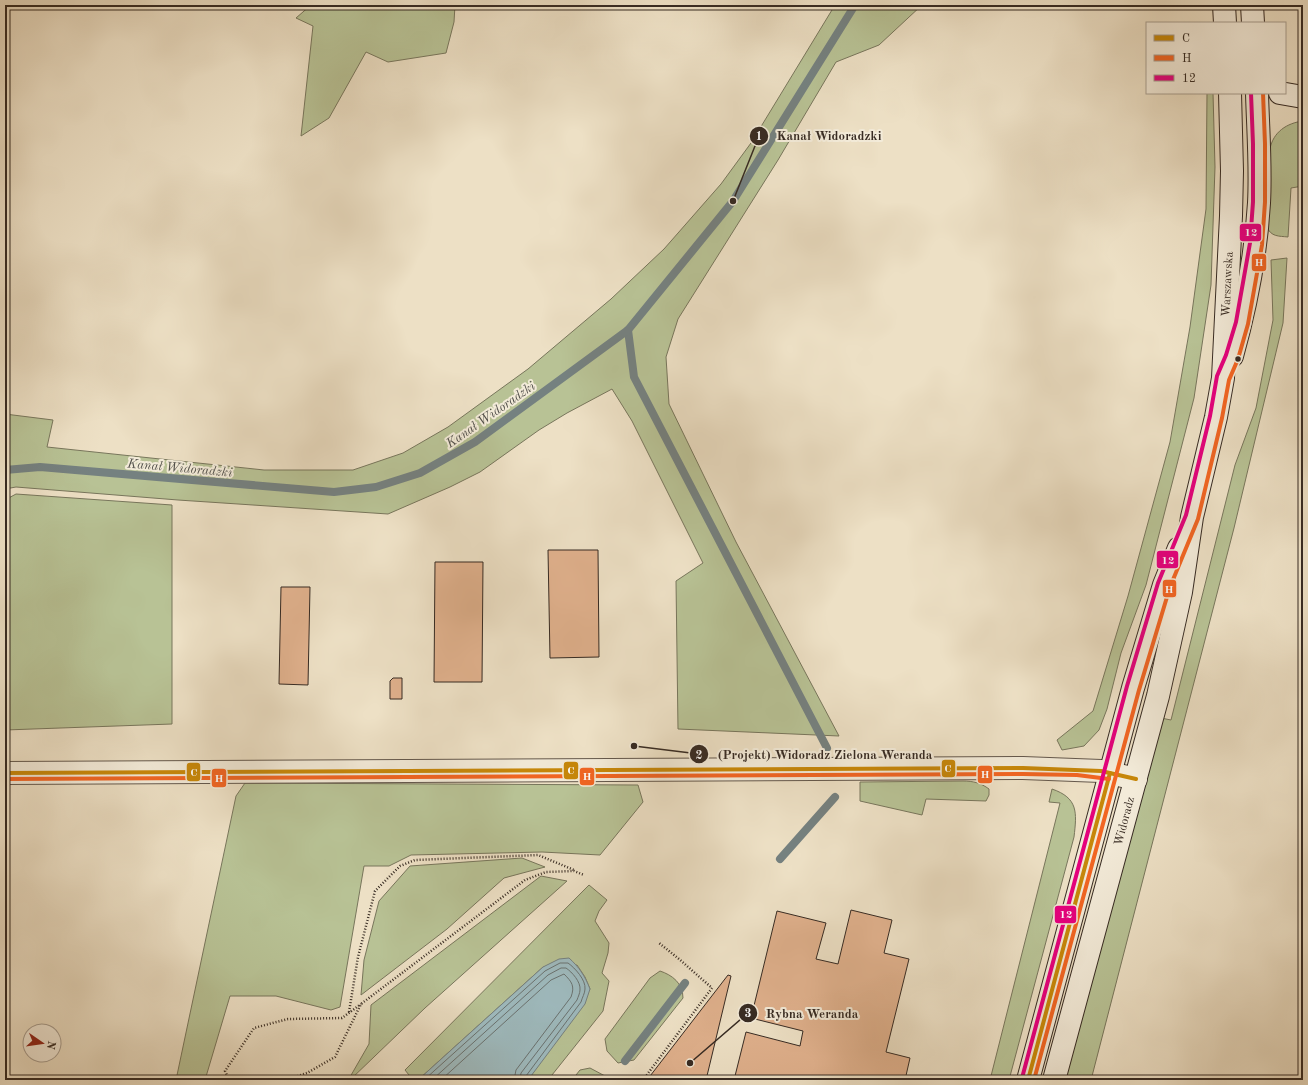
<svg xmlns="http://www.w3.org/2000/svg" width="1308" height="1085" viewBox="0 0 1308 1085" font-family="'Old Standard TT',serif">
	<rect width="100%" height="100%" fill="#ede0c5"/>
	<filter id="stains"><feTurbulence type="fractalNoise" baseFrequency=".005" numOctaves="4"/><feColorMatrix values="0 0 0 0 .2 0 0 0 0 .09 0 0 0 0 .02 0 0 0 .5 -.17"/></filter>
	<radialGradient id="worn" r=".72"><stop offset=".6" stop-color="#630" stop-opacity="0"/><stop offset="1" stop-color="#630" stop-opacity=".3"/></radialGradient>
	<g fill="#b8c295" stroke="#78765c">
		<polygon points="311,5 455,5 454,22 446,53 388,62 366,52 329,118 301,136 313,26 296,18"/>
		<polygon points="835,5 922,5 879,45 836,62 778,160 678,319 666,357 669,404 736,542 839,736 678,729 676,581 703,563 632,421 612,389 567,413 539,430 480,472 450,487 388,514 178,500 16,487 5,489 5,414 53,420 47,447 264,470 353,470 403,453 448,427 528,369 611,299 664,249 721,184 751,143"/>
		<polygon points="1207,93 1213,93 1215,167 1211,285 1194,398 1146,585 1121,653 1107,709 1099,730 1084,746 1062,750 1057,740 1093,711 1128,596 1170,442 1190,327 1206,209"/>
		<path d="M1303 121V186L1291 188 1288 237C1279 236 1271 237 1267 227 1268 211 1269 194 1270 177 1271 168 1269 158 1270 149 1273 132 1287 123 1303 121Z"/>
		<polygon points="1287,258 1283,323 1234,528 1091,1080 1064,1080 1161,718 1171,720 1235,465 1256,408 1273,320 1271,260"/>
		<polygon points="16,494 172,505 172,724 5,730 5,500"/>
		<path d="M963 781C973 781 981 783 989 789V795L986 801 926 799 922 815 860 801V782Z"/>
		<polygon points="245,783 638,785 643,802 600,855 542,852 411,855 389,866 364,866 340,1007 331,1010 276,996 230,996 205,1080 176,1080 236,796"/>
		<path d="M1052 789C1078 798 1077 812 1074 837L1009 1080H990L1060 803 1049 802Z"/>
		<polygon points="522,858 545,867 504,878 447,929 361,995 364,960 379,901 410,866"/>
		<polygon points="541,876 567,881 425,1008 350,1080 345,1080 350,1077 369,1044 371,1005"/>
		<polygon points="589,885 607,900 599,911 595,921 609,943 608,953 602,973 609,981 603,1011 548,1080 528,1080 590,989 585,977 577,965 543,967 418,1080 413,1080 405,1070"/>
		<path d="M660 971C672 975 683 983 683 998L634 1060 618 1063 607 1051 605 1039 650 978Z"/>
		<polygon points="590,1068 605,1076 607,1080 572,1080 580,1070"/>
	</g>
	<path fill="#9ebabe" stroke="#758180" d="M569 958C579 967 585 976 590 989L585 1004 528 1080H418L543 967 559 959Z"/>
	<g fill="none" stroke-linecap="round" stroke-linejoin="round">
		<g stroke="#6a7270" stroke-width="1">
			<path d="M424 1080 545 971 560 963H568C575 968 586 980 585 989 585 993 582 998 581 1002L526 1076 525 1080"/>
			<path d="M432 1080 548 975 561 968H566C572 972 581 982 580 990 580 993 578 997 577 1000L521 1073 520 1080"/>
			<path d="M441 1080 551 980 564 974C572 982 575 986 571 997L516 1070 514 1080"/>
		</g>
		<g stroke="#758180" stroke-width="8">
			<polyline points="628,330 634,377 827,748"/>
			<polyline points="5,470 40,467 334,492 376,487 420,473 475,442 628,330 733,201 855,5"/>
			<polyline points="780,859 835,797"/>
			<polyline points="625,1061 685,983"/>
		</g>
	</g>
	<g fill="#dfb08c" stroke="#372b23">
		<polygon points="548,550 598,550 599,657 550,658"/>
		<polygon points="435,562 483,562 482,682 434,682"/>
		<polygon points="281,587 310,587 308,685 279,684"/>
		<polygon points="393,678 402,678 402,699 390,699 390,681"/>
		<polygon points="851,910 892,920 884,953 909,959 886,1052 910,1058 905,1080 734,1080 746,1032 800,1046 803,1031 751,1018 777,911 826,923 816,959 838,964"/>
		<polygon points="728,975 731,976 706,1080 647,1080"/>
	</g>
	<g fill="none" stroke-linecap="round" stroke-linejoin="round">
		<g stroke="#64584c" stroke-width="24">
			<polyline id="street" points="5,773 1023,768 1101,771 1136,779"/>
		</g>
		<g stroke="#372b23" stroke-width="24">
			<g id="secondary">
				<polyline points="1224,5 1225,23"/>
				<polyline points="1252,5 1253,23"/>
				<polyline points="1280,93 1303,97"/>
				<path d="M1232 356C1246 306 1256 255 1259 203 1261 166 1258 130 1257 93"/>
				<polyline points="1028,1080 1133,688 1164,585 1179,548"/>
				<polyline points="1054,1080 1158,696 1181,592 1192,517 1216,417 1223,378 1231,216 1232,171 1230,93"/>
			</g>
		</g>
		<g stroke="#372b23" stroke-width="2.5" stroke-dasharray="1 2" stroke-linecap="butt">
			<polyline points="349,1012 358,957 375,891 400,866 415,860 538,855 574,870"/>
			<polyline points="229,1080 225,1071 254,1028 288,1019 342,1018 361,1004"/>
			<polyline points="286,1080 307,1073 335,1057 361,1004 525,880 546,872 574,871 584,875"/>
			<polyline points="643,1080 712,988 679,959 659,943"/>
		</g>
		<use href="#street" stroke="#f3ebd9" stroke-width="22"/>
		<use href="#secondary" stroke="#f3ebd9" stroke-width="22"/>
		<g stroke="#f3ebd9" stroke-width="7">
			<g id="bus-1">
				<polyline points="5,773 1023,768 1101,771 1136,779"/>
				<polyline points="1028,1080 1110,773"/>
			</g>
		</g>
		<g stroke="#f3ebd9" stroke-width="7">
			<g id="bus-2">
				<polyline points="5,779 1023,774 1077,775 1109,779"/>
				<polyline points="1034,1080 1139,690 1170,587 1198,519 1222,418 1229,380 1238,359 1248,324 1262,245 1265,202 1265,144 1263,93"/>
			</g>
		</g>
		<g stroke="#f3ebd9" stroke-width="7">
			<polyline id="bus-3" points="1022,1078 1127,686 1158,583 1186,515 1210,416 1217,376 1226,355 1236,322 1250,243 1253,202 1253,144 1251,93"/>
		</g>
		<use href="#bus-1" stroke="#c78709" stroke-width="4"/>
		<use href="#bus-2" stroke="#f26522" stroke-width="4"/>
		<use href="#bus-3" stroke="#e5007d" stroke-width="4"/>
	</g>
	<circle fill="#372b23" stroke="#f3ebd9" stroke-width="1.5" cx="1238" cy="359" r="3.5"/>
	<g text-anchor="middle" stroke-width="4" stroke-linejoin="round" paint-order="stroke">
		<g font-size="12" fill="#372b23" stroke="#f3ebd9">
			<text transform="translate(1227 284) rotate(-87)" y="4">Warszawska</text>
			<text transform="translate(1124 821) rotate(-75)" y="4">Widoradz</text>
		</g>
		<g font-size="13" font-style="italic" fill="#514f4a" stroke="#f3ebd9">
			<text transform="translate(490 414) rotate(-35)" y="5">Kanał Widoradzki</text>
			<text transform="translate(180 467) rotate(5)" y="5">Kanał Widoradzki</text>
		</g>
	</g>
	<path fill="none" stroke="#372b23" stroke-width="1.5" d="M733 201L759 136M634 746L699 754M690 1063L748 1013"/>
	<g fill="#372b23" stroke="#f3ebd9" stroke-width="1.5">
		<circle cx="733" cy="201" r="4"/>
		<circle cx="634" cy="746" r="4"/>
		<circle cx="690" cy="1063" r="4"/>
		<circle cx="759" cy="136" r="10"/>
		<circle cx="699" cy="754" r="10"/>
		<circle cx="748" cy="1013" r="10"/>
	</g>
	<g font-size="12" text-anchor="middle" font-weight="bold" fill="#fff">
		<text x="759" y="140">1</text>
		<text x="699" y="759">2</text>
		<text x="748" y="1017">3</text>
	</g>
	<g font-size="13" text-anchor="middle" font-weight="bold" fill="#372b23" stroke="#f3ebd9" stroke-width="4" stroke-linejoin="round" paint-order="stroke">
		<text x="829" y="140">Kanał Widoradzki</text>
		<text x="825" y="759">(Projekt) Widoradz Zielona Weranda</text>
		<text x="812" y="1018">Rybna Weranda</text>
	</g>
	<g stroke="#f3ebd9" stroke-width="1.5">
		<rect x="1239" y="223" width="23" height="19" rx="4" fill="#e5007d"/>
		<rect x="1251" y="253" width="16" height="19" rx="4" fill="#f26522"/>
		<rect x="1156" y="550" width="23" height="19" rx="4" fill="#e5007d"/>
		<rect x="1162" y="579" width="15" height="19" rx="4" fill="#f26522"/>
		<rect x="941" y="759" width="15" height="19" rx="4" fill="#c78709"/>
		<rect x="563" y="761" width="16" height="19" rx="4" fill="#c78709"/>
		<rect x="186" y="762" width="15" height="20" rx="4" fill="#c78709"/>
		<rect x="977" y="765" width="16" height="19" rx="4" fill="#f26522"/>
		<rect x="579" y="767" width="16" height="19" rx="4" fill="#f26522"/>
		<rect x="211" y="768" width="16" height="20" rx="4" fill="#f26522"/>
		<rect x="1054" y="905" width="23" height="19" rx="4" fill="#e5007d"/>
	</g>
	<g font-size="11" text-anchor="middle" font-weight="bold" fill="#fff">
		<text x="1251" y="236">12</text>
		<text x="1259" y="266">H</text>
		<text x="1168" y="564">12</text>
		<text x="1169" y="593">H</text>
		<text x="948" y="772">C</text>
		<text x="571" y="774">C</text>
		<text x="194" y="776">C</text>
		<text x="985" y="778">H</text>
		<text x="587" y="780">H</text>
		<text x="219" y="782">H</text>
		<text x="1066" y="918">12</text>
	</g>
	<rect width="1308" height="1085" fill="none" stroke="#ede0c5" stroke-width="20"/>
	<rect x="6" y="6" width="1296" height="1073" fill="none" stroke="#372b23" stroke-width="2"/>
	<rect x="10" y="10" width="1288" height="1065" fill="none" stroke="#372b23"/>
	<rect x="1146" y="22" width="140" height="72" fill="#f3ebd9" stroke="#a89e90"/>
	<rect x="1154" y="35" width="20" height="6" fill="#c78709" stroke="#a89e90"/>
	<text x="1182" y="42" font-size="12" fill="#372b23">C</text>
	<rect x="1154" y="55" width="20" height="6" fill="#f26522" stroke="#a89e90"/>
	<text x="1182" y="62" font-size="12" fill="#372b23">H</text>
	<rect x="1154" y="75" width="20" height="6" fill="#e5007d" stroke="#a89e90"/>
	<text x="1182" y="82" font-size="12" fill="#372b23">12</text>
	<g transform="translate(42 1043) rotate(103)"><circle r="19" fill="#f3ebd9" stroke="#a89e90"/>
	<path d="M0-3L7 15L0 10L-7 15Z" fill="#8f2418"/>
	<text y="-6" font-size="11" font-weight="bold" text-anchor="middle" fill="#372b23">N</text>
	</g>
	<rect width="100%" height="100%" filter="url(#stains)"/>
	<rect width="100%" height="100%" fill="url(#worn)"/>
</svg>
